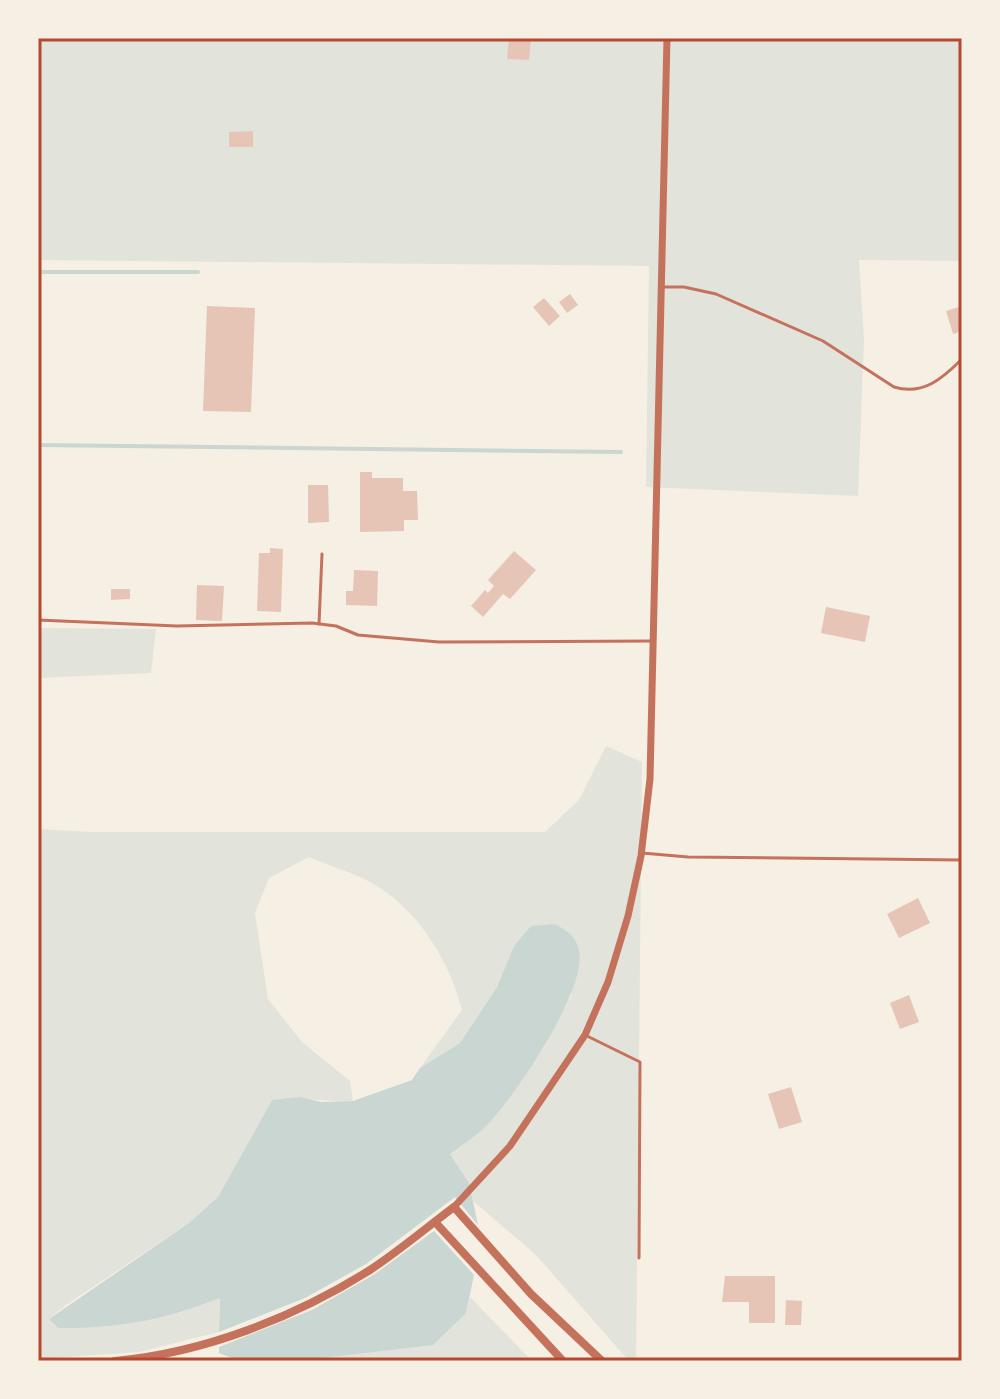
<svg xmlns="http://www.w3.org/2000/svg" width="1000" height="1399" viewBox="0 0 1000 1399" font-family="Quicksand,sans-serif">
	<rect width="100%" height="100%" fill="#f6efe4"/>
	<g fill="#e2e4dc">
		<polygon points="38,38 962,38 962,261 859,260 864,339 858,496 646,487 649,266 38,260"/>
		<polygon points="38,628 156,629 151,673 38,678"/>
		<path d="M606 746 642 762 636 1361H629L535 1254 473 1201 469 1183 450 1154 489 1123 544 1047 572 994 514 946 497 987 460 1043 420 1068 462 1010C449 959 415 904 366 880 348 871 328 865 309 857L269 878 255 913 268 999 302 1042 350 1081 353 1101C325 1102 300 1097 272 1100L218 1197 189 1223 66 1305 49 1319 58 1328C118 1329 165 1320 220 1298L219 1332 139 1352 38 1359V829L90 832H545L579 800Z"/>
		<polygon points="470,1297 532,1361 296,1361 336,1356 466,1313"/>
	</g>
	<g fill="#c9d6d2">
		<path d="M555 924C567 931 576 936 579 950 588 989 516 1094 489 1123 478 1135 463 1144 450 1154L469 1183 478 1225 455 1197 366 1264 305 1298 219 1332 220 1298C165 1320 117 1329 58 1328L49 1319 189 1223 218 1197 272 1100 300 1097 321 1102 353 1101 412 1080 420 1068 460 1043 497 987 514 946 531 926Z"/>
		<polygon points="434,1231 474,1275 466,1313 433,1345 296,1361 240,1361 219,1353 219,1347 312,1310 375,1274"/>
	</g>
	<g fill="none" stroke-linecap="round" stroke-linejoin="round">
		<g stroke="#c9d6d2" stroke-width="4">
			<polyline points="38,272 198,272"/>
			<polyline points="38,445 621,452"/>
		</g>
	</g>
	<g fill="#e6c5b7">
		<polygon points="509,38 531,38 529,60 507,59"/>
		<polygon points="253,131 253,147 229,147 229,132"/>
		<polygon points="570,294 578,305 567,313 559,302"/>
		<polygon points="544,298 560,316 549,326 533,307"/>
		<polygon points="207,306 255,308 251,412 203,411"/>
		<polygon points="962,306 962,331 953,334 946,311"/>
		<polygon points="360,472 372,472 372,478 403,478 403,491 417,491 418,520 404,520 404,531 360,532"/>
		<polygon points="308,485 328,485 329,522 308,523"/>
		<polygon points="270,548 283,549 281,612 257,611 259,553 270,553"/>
		<polygon points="514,551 536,570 510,599 503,594 483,617 471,606 485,590 488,593 494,586 488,580"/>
		<polygon points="354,570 378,571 377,606 346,605 346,591 353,591"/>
		<polygon points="197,585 224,586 222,621 196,620"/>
		<polygon points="111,589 130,589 130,599 111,600"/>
		<polygon points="826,607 870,616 865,642 821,633"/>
		<polygon points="918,898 930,923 899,938 887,914"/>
		<polygon points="909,995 919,1022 900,1029 890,1003"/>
		<polygon points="791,1087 802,1122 779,1129 768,1094"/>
		<polygon points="725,1276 775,1276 775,1323 749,1323 749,1302 722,1302"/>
		<polygon points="786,1300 802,1301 801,1325 785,1325"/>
	</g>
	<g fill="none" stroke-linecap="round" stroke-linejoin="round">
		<g stroke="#c5725c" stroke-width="3">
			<path d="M661 287H684L716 294 823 341 894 387C923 396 943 378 962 359"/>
			<polyline points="38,620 177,626 312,623 336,626 358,635 439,642 653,641"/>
			<polyline points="319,624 322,554"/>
			<polyline points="642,853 688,857 962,860"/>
			<polyline points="585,1035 640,1062 639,1258"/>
		</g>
		<polyline stroke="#c5725c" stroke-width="7" points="454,1207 510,1146 585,1035 608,982 628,916 641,856 650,779 667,38"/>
		<g stroke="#c5725c" stroke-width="8">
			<polyline points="435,1222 563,1361"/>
			<path d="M115 1361C204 1353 295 1317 370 1270 399 1251 426 1228 454 1207L531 1294 602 1361"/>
		</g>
	</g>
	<rect width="1000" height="1399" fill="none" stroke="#f6efe4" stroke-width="80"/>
	<rect x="40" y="40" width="920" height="1319" fill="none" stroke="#b5482f" stroke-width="3"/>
</svg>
